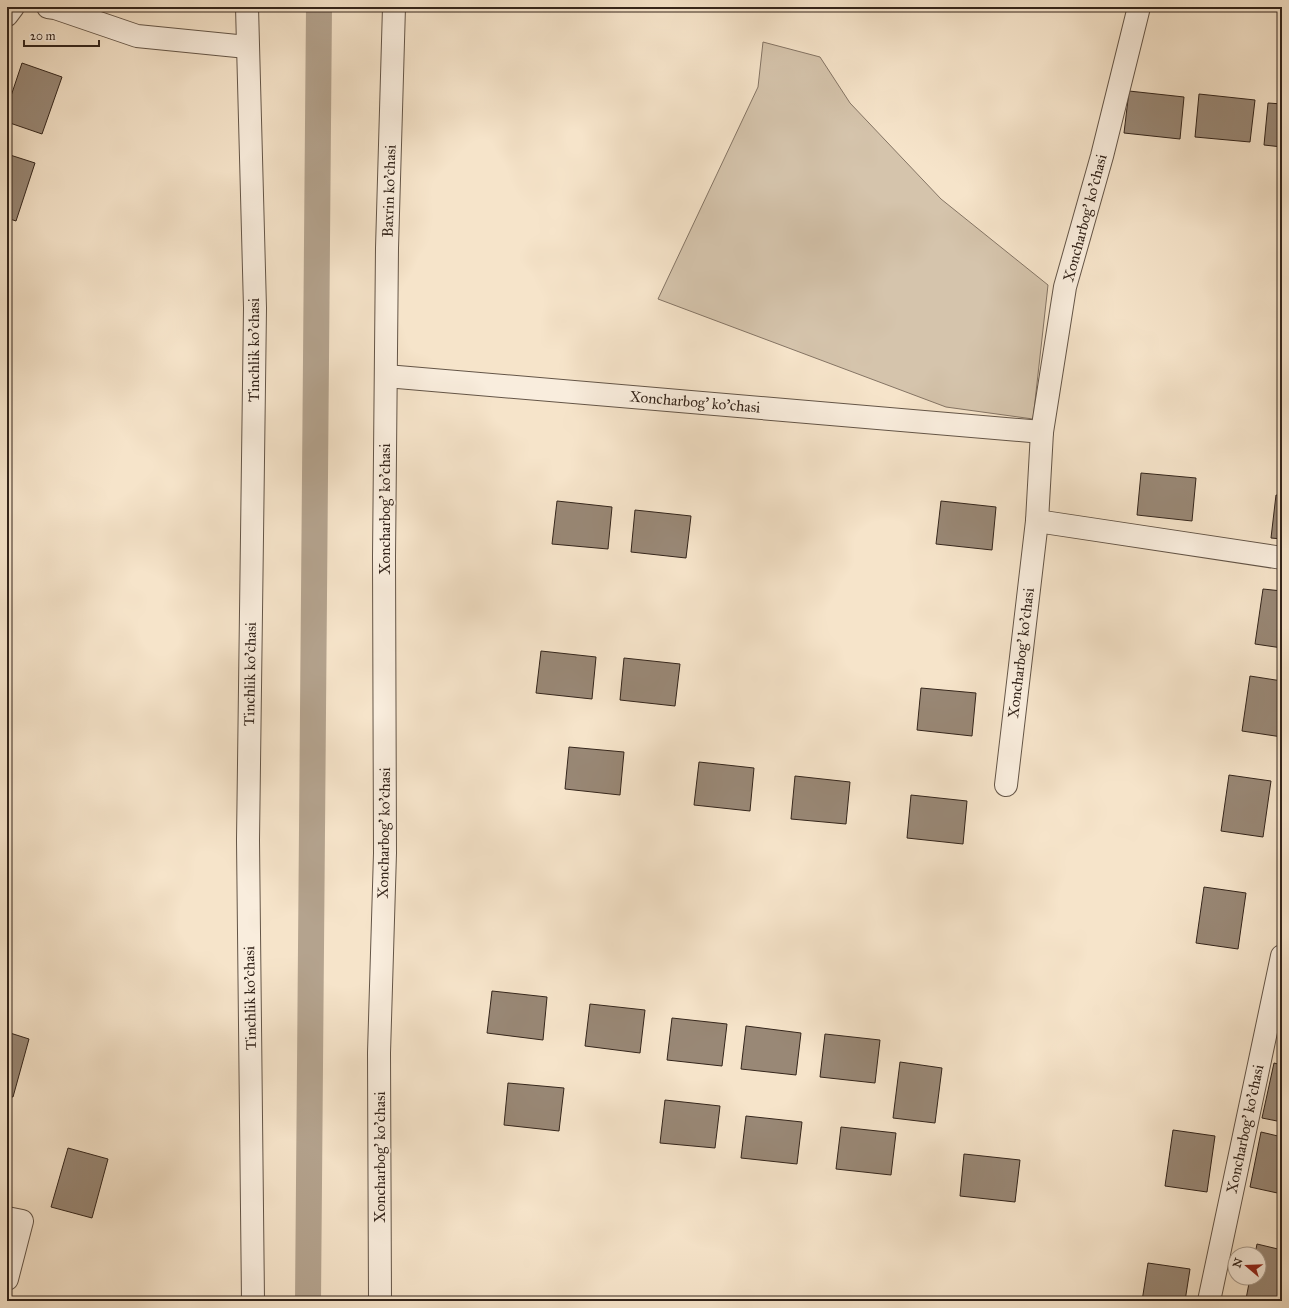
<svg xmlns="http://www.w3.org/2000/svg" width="1289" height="1308" viewBox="0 0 1289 1308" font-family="'IM FELL Great Primer',serif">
	<rect width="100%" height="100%" fill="#f6e4ca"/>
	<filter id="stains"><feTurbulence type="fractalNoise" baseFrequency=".005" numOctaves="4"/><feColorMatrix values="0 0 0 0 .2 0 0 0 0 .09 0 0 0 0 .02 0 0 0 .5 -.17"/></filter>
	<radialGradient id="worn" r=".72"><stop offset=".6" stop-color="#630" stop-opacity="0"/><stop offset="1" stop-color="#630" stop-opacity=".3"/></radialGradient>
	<polygon fill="#d5c4ac" stroke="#847464" points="763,42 820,57 850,103 941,199 1048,285 1033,419 946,407 658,299 758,87"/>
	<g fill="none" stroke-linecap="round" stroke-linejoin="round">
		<polyline stroke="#b4a38e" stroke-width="26" points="308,1301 319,7"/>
	</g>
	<g fill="#998876" stroke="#34251b">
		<polygon points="22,63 62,77 42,134 7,122 7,108"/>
		<polygon points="1129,91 1184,97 1180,139 1124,133"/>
		<polygon points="1199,94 1255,100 1250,142 1195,137"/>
		<polygon points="1268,103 1282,104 1282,147 1264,145"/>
		<polygon points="7,154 35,163 16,221 7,218"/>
		<polygon points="1141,473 1196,478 1192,521 1137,515"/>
		<polygon points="1276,495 1282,496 1282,539 1271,538"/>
		<polygon points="557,501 612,507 608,549 552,544"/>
		<polygon points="941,501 996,507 992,550 936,544"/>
		<polygon points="635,510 691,516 686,558 631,552"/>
		<polygon points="1263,589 1282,591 1282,648 1255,644"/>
		<polygon points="541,651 596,657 592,699 536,693"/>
		<polygon points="624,658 680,664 675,706 620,700"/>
		<polygon points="1250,676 1282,681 1282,737 1242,731"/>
		<polygon points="921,688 976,693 972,736 917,730"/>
		<polygon points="569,747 624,752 620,795 565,789"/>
		<polygon points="699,762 754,768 750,811 694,805"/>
		<polygon points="1229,775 1271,781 1263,837 1221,831"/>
		<polygon points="795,776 850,782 846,824 791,819"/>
		<polygon points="911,795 967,801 963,844 907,838"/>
		<polygon points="1204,887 1246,893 1238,949 1196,943"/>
		<polygon points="492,991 547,997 543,1040 487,1033"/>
		<polygon points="590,1004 645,1010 640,1053 585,1046"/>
		<polygon points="672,1018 727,1024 722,1066 667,1060"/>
		<polygon points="746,1026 801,1033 796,1075 741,1069"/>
		<polygon points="7,1032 29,1039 13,1097 7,1096"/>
		<polygon points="825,1034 880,1040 875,1083 820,1077"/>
		<polygon points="900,1062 942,1068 935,1123 893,1118"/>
		<polygon points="1274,1063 1282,1065 1282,1122 1262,1118"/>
		<polygon points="508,1083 564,1088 559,1131 504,1125"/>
		<polygon points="665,1100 720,1106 715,1148 660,1143"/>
		<polygon points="746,1116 802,1122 797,1164 741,1158"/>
		<polygon points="841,1127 896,1133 891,1175 836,1169"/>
		<polygon points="1173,1130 1215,1136 1207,1192 1165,1186"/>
		<polygon points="1261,1132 1282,1137 1282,1194 1250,1187"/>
		<polygon points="68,1148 108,1159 92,1218 51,1207"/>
		<polygon points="964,1154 1020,1160 1015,1202 960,1196"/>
		<polygon points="1257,1244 1282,1250 1282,1301 1254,1301 1246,1299 1250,1278 1259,1278 1259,1254 1255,1254"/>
		<polygon points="1148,1263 1190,1269 1185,1301 1142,1301"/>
	</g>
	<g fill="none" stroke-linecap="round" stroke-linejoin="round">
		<g stroke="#645547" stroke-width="24">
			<g id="minor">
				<polyline points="48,7 55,8 137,36 247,47"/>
				<polyline points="247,7 255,308 248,840 253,1301"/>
				<polyline points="7,15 13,7"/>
				<polyline points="386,376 1042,432"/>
				<polyline points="1037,521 1282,558"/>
				<polyline points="1006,785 1037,521 1042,432 1065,287 1102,156 1139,7"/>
				<polyline points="7,1218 22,1221 7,1279"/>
				<polyline points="380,1301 379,1053 385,853 384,557 387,248 394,7"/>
				<polyline points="1209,1301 1282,956"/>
			</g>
		</g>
		<use href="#minor" stroke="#f9eddd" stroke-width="22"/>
	</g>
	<g text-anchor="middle" stroke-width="3.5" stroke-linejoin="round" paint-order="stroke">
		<g font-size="15" fill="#34251b" stroke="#f9eddd">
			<text transform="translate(389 191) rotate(-88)" y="5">Baxrin ko'chasi</text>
			<text transform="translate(1085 218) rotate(-75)" y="5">Xoncharbog' ko'chasi</text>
			<text transform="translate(254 350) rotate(-90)" y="5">Tinchlik ko'chasi</text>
			<text transform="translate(695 402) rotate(5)" y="5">Xoncharbog' ko'chasi</text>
			<text transform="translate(385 509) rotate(-90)" y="5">Xoncharbog' ko'chasi</text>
			<text transform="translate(1021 653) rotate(-83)" y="5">Xoncharbog' ko'chasi</text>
			<text transform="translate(250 674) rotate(-89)" y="5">Tinchlik ko'chasi</text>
			<text transform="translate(384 833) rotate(-89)" y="5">Xoncharbog' ko'chasi</text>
			<text transform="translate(250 998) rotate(-91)" y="5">Tinchlik ko'chasi</text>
			<text transform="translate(1245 1129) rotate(-78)" y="5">Xoncharbog' ko'chasi</text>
			<text transform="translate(380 1157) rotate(-90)" y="5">Xoncharbog' ko'chasi</text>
		</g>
	</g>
	<rect width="1289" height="1308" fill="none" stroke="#f6e4ca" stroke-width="24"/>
	<rect x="8" y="8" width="1273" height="1292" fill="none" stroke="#34251b" stroke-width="2"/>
	<rect x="12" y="12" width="1265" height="1284" fill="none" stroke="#34251b"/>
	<g transform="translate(1247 1266) rotate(289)"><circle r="19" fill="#f9eddd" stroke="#aa9d8f"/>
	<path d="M0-3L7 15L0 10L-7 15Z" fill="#8f2418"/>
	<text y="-6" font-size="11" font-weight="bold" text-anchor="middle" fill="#34251b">N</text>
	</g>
	<path d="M24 40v6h75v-6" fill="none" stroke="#34251b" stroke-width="2"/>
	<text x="30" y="40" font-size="12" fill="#34251b" stroke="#f9eddd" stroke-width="3" paint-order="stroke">20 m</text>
	<rect width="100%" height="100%" filter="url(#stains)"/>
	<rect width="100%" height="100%" fill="url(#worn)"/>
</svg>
